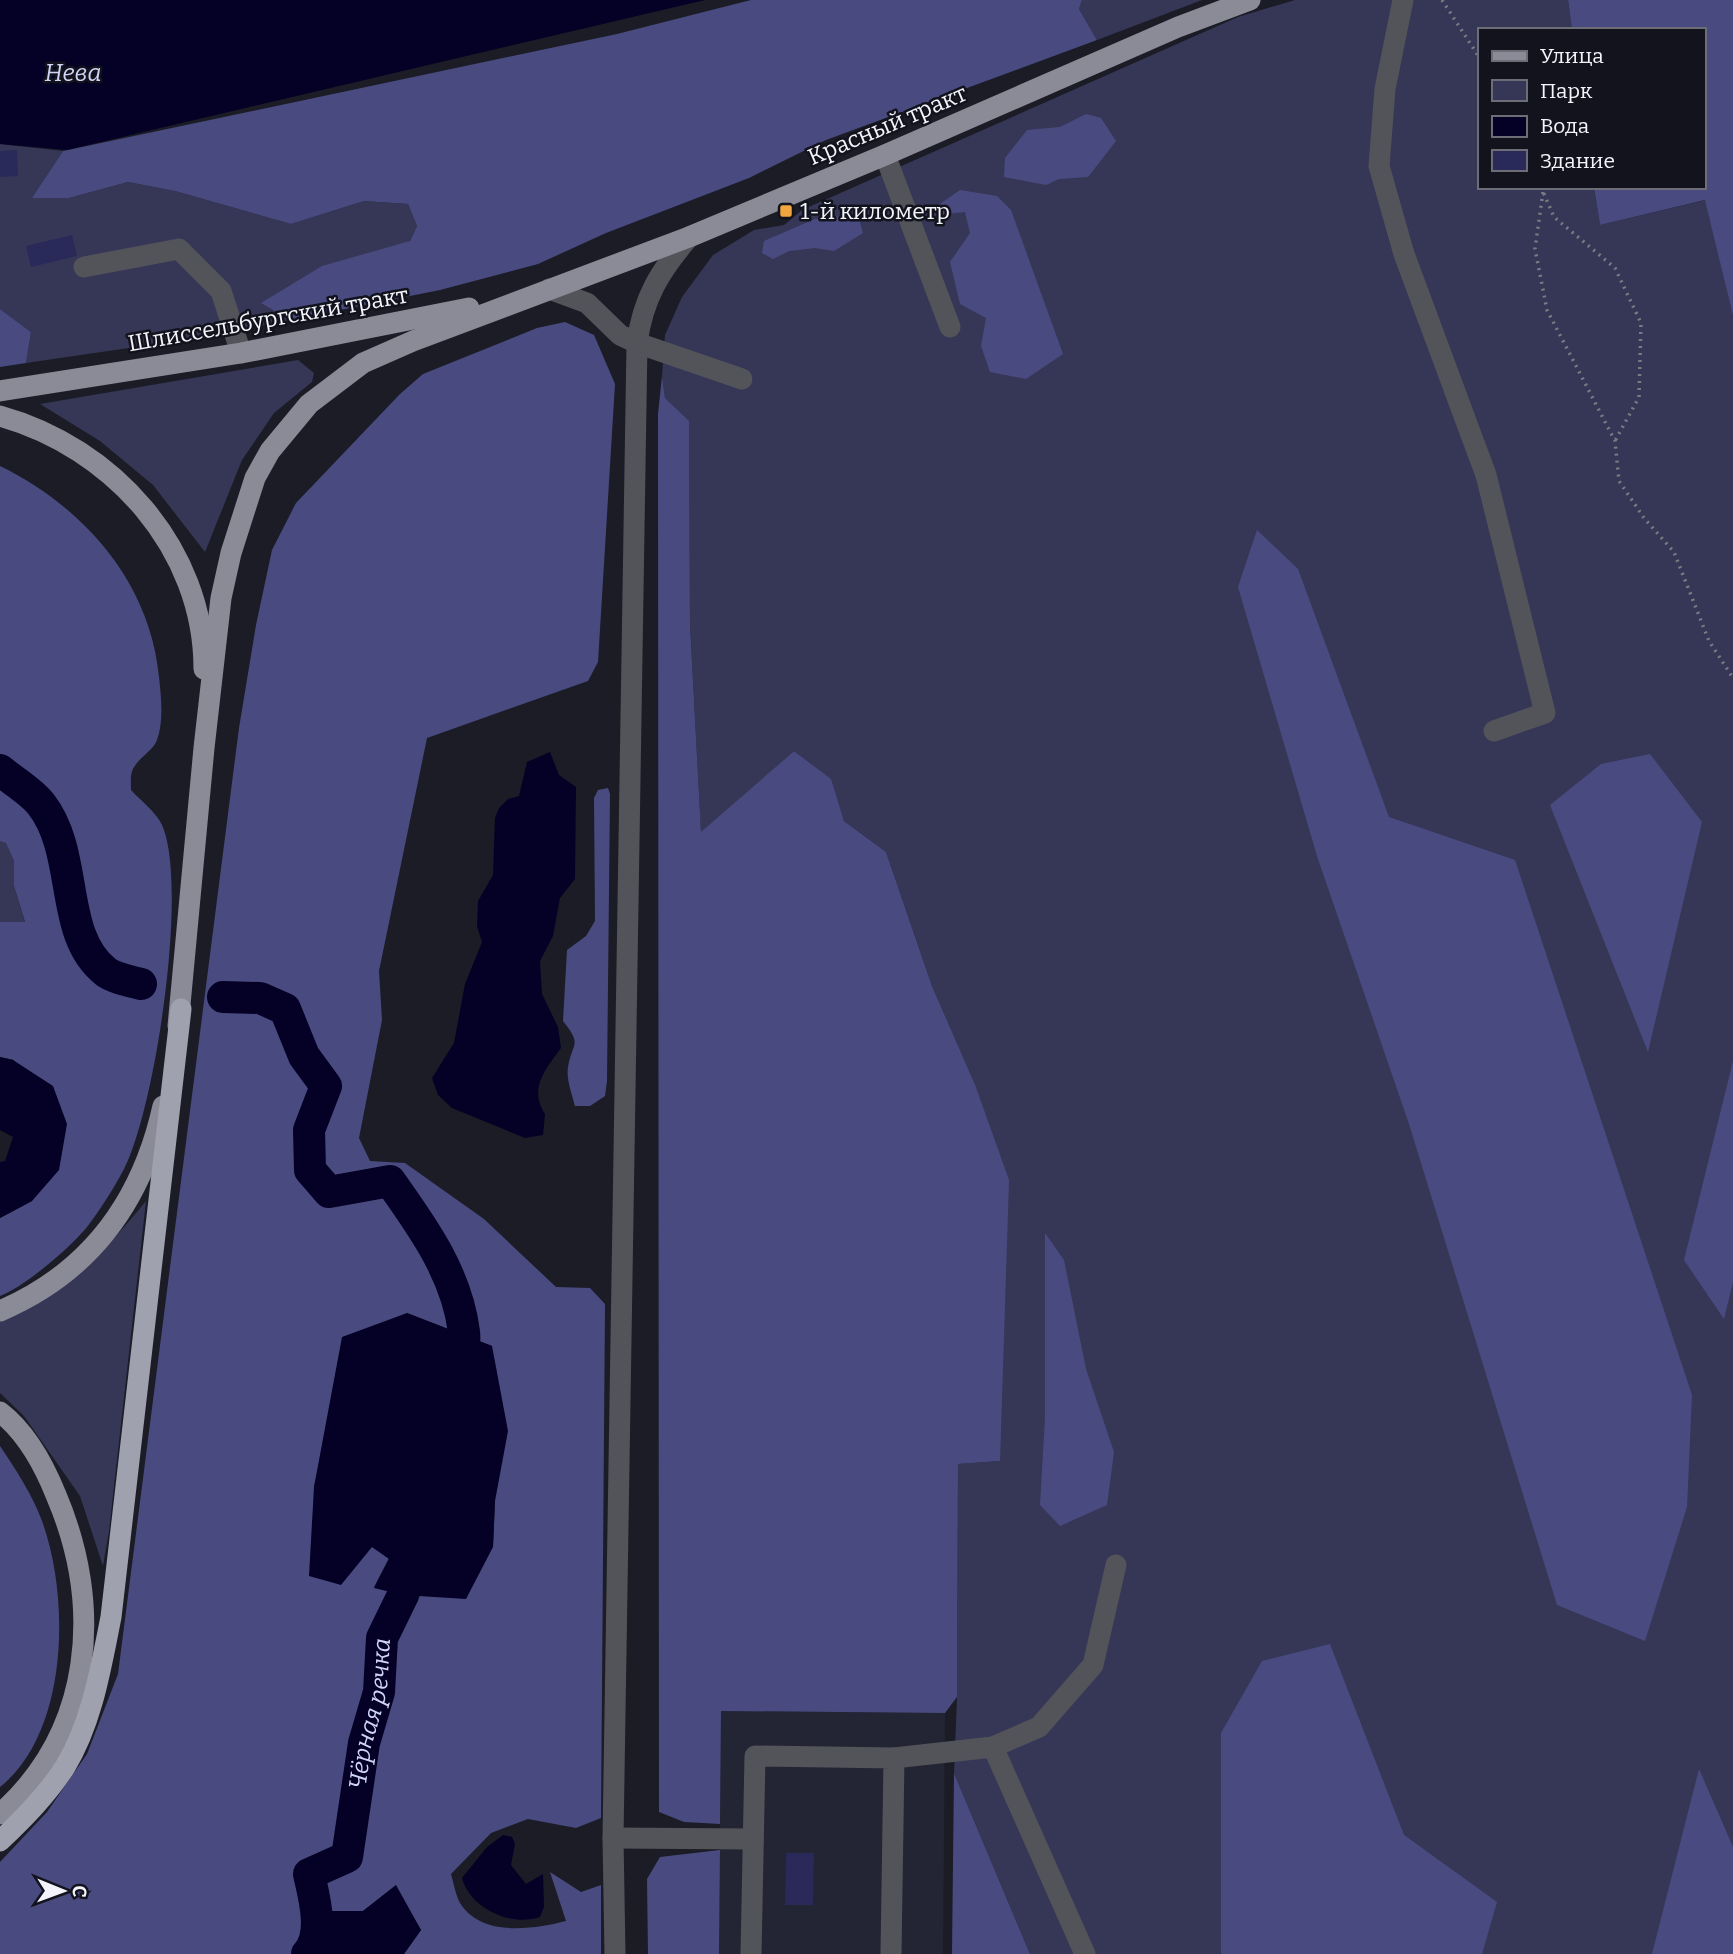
<svg xmlns="http://www.w3.org/2000/svg" width="1733" height="1954" viewBox="0 0 1733 1954" font-family="Bitter,serif">
	<rect width="100%" height="100%" fill="#1b1c26"/>
	<polygon fill="#232534" points="721,1711 945,1713 943,1954 719,1954"/>
	<g fill="#363756">
		<polygon points="1082,0 1202,0 1097,40 1079,9"/>
		<polygon points="1295,0 1568,0 1572,30 1479,30 1479,187 1594,187 1600,225 1706,200 1733,316 1733,1954 1030,1954 954,1773 957,1697 958,1464 1000,1461 974,1082 932,986 886,852 844,821 830,779 794,751 701,833 690,624 689,422 665,398 662,376 665,335 682,297 713,255 754,230 784,225 802,210 1238,17"/>
		<polygon points="0,144 63,151 33,197 69,198 128,182 175,191 291,224 364,201 408,204 417,226 410,241 262,303 290,320 211,336 26,363 31,332 0,309"/>
		<polygon points="298,360 314,373 312,382 274,413 242,460 205,552 153,485 100,441 40,404"/>
		<polygon points="0,841 6,842 14,861 14,886 25,923 0,922"/>
		<path d="M146 1201 109 1531 103 1566 80 1496 24 1416 0 1393V1322C60 1299 106 1250 146 1201Z"/>
	</g>
	<g fill="#494b80" fill-rule="evenodd">
		<polygon points="751,0 1082,0 1079,9 1097,40 826,140 749,178 606,233 538,264 440,290 290,320 261,303 322,266 410,241 417,226 408,204 364,201 291,224 175,191 128,182 69,198 32,198 63,151 617,34"/>
		<polygon points="1568,0 1733,0 1733,316 1705,200 1600,225 1594,187 1703,187 1703,30 1572,30"/>
		<polygon points="1086,114 1101,118 1116,141 1088,177 1059,179 1046,185 1004,177 1005,158 1027,130 1060,127"/>
		<polygon points="960,190 997,196 1011,210 1063,354 1026,379 990,372 981,346 986,318 960,304 950,262 970,233 965,212 938,215 937,206"/>
		<polygon points="838,216 858,216 863,233 834,251 815,248 789,251 773,259 762,253 764,241 815,219"/>
		<polygon points="0,309 31,332 26,363 0,367"/>
		<path d="M565 322 594 335 615 384 598 662 588 681 427 738 379 971 382 1020 359 1138 370 1161 405 1163 484 1219 556 1287 590 1288 605 1304 601 1818 576 1828 528 1819 491 1833 451 1874C454 1884 456 1898 462 1906 485 1937 534 1929 566 1921L550 1872 581 1892 601 1885V1954H404L421 1930 395 1886 363 1911 298 1939 326 1954H0V1862L47 1812 87 1754 118 1674 239 728 256 625 272 550 296 503 400 394 423 374 537 328ZM407 1313 492 1346 495 1501 493 1547 374 1587 389 1558 372 1547 314 1487 323 1445Z"/>
		<polygon points="662,376 665,398 689,421 690,624 701,832 794,751 831,779 844,821 886,852 932,986 974,1082 1009,1180 1000,1461 958,1464 957,1697 945,1713 721,1711 720,1824 684,1822 659,1812 658,414"/>
		<path d="M0 466C84 507 150 582 159 677 161 696 164 721 157 740 153 751 138 758 133 769 130 774 131 784 131 790 140 800 157 813 162 825 189 886 155 1109 124 1169 114 1188 100 1210 87 1227 71 1247 23 1288 0 1296V1218L32 1201 14 1060 0 1057V922H25L14 886V861L6 843 0 841Z"/>
		<polygon points="1257,530 1298,569 1389,817 1515,860 1692,1395 1687,1507 1645,1641 1557,1605 1409,1124 1317,856 1238,587"/>
		<polygon points="1650,754 1702,822 1648,1052 1550,805 1601,764"/>
		<path d="M608 788 610 794 607 1081 605 1096 590 1106H575C572 1094 566 1079 568 1067 572 1042 583 1046 563 1021L567 950 586 936 595 921 594 798 598 790Z"/>
		<polygon points="1733,1061 1733,1282 1724,1319 1684,1260"/>
		<polygon points="1045,1233 1064,1260 1086,1369 1114,1452 1107,1505 1060,1526 1040,1505 1045,1418"/>
		<path d="M0 1446C15 1468 33 1496 42 1521 70 1597 69 1732 0 1787Z"/>
		<polygon points="1330,1644 1404,1835 1497,1902 1482,1954 1221,1954 1221,1733 1262,1661"/>
		<polygon points="1699,1769 1733,1847 1733,1954 1652,1954"/>
		<polygon points="954,1773 1030,1954 952,1954"/>
		<polygon points="720,1850 719,1954 648,1954 647,1879 660,1857"/>
	</g>
	<g fill="#050025">
		<polygon points="0,0 705,0 67,150 0,144"/>
		<path d="M550 752 559 775 576 787 575 879 560 898 553 936 540 961 542 994 558 1027 561 1048C546 1069 528 1088 545 1114L543 1135 525 1138 452 1108 438 1095 432 1078 454 1043 465 984 482 942 477 926 478 901 493 875 495 818 499 808 508 799 519 796 527 762Z"/>
		<polygon points="0,1057 13,1060 53,1086 67,1124 59,1170 32,1201 0,1218 0,1162 5,1161 13,1137 0,1130"/>
		<polygon points="407,1313 492,1346 508,1431 495,1501 493,1547 466,1599 403,1595 374,1588 389,1559 372,1547 341,1585 309,1576 314,1487 342,1337"/>
		<path d="M503 1835 512 1837 515 1844 511 1865 526 1884 543 1874 544 1907 540 1917C510 1927 470 1908 462 1878L487 1847Z"/>
		<polygon points="396,1885 421,1930 404,1954 326,1954 298,1939 317,1911 363,1911"/>
	</g>
	<g fill="none" stroke-linecap="round" stroke-linejoin="round">
		<g stroke="#050025" stroke-width="32">
			<path d="M0 770C13 781 31 791 41 804 80 854 58 935 106 972 114 978 130 981 141 984"/>
			<path d="M223 997 260 998 285 1009 304 1056 326 1086 309 1130 310 1170 329 1192 390 1181C422 1226 457 1274 464 1332 466 1345 460 1362 458 1375"/>
			<path id="s1" d="M307 1954C325 1934 314 1897 309 1874L347 1857 364 1743 379 1692 382 1638 403 1595 416 1555"/>
		</g>
	</g>
	<g fill="#29295a">
		<polygon points="17,150 18,176 0,177 0,151"/>
		<polygon points="72,235 77,256 31,267 26,246"/>
		<polygon points="786,1853 814,1853 813,1905 785,1905"/>
	</g>
	<g fill="none" stroke-linecap="round" stroke-linejoin="round">
		<g stroke="#7b7b84" stroke-width="3.5" stroke-dasharray="2 5" stroke-linecap="butt">
			<polyline points="1442,0 1479,57"/>
			<polyline points="1541,187 1554,217 1615,268 1641,323 1639,397 1615,441"/>
			<polyline points="1543,192 1535,249 1547,310 1615,441 1619,481 1644,518 1674,552 1709,641 1733,678"/>
		</g>
		<g stroke="#535459" stroke-width="21">
			<polyline points="1403,0 1385,89 1379,166 1404,254 1486,475 1545,713 1494,731"/>
			<polyline points="885,155 950,327"/>
			<polyline points="84,267 179,249 221,291 241,353"/>
			<polyline points="549,289 587,303 620,335 637,343 742,379"/>
			<polyline points="993,1747 1085,1954"/>
			<polyline points="894,1758 993,1747 1039,1727 1093,1665 1116,1565"/>
			<polyline points="613,1838 753,1839"/>
			<path d="M615 1954 613 1838 637 343C643 298 660 271 689 237"/>
			<polyline points="751,1954 755,1756 894,1758 891,1954"/>
		</g>
		<g stroke="#8a8b96" stroke-width="21">
			<polyline points="0,391 241,353 469,308"/>
			<path d="M0 416C112 447 204 548 204 669"/>
			<polyline points="178,1026 204,748 221,598 231,553 255,478 270,451 309,404 363,363 413,341 689,237 885,155 1178,27 1250,0"/>
			<path d="M0 1311C91 1272 142 1201 163 1106"/>
			<path d="M0 1412C26 1432 44 1465 56 1495 103 1605 94 1731 0 1814"/>
		</g>
		<path stroke="#a0a1af" stroke-width="21" d="M0 1841C24 1818 47 1795 65 1767 92 1723 101 1667 111 1617L181 1009"/>
	</g>
	<rect fill="#f1a640" stroke="#12131d" stroke-width="2.5" x="779" y="204" width="14" height="14" rx="3.5"/>
	<g text-anchor="middle" stroke-width="5" stroke-linejoin="round" paint-order="stroke">
		<g font-size="23" fill="#f4f4fc" stroke="#12131d">
			<text transform="translate(887 125) rotate(-23)" y="8">Красный тракт</text>
			<text transform="translate(268 319) rotate(-10)" y="8">Шлиссельбургский тракт</text>
		</g>
		<g font-size="23" fill="#f4f4fc" stroke="#12131d" text-anchor="start">
			<text x="800" y="219">1-й километр</text>
		</g>
		<g font-size="24" font-style="italic" fill="#d0d4f5" stroke="#12131d">
			<text x="73" y="81">Нева</text>
			<text dy="8" stroke="none"><textPath href="#s1" startOffset="270">Чёрная речка</textPath></text>
		</g>
	</g>
	<rect x="1478" y="28" width="228" height="161" fill="#12131d" stroke="#6c6d76" stroke-width="2"/>
	<rect x="1492" y="51" width="35" height="10" fill="#8a8b96" stroke="#6c6d76" stroke-width="2"/>
	<text x="1540" y="63" font-size="21" fill="#f4f4fc">Улица</text>
	<rect x="1492" y="80" width="35" height="21" fill="#363756" stroke="#6c6d76" stroke-width="2"/>
	<text x="1540" y="98" font-size="21" fill="#f4f4fc">Парк</text>
	<rect x="1492" y="116" width="35" height="21" fill="#050025" stroke="#6c6d76" stroke-width="2"/>
	<text x="1540" y="133" font-size="21" fill="#f4f4fc">Вода</text>
	<rect x="1492" y="150" width="35" height="21" fill="#29295a" stroke="#6c6d76" stroke-width="2"/>
	<text x="1540" y="168" font-size="21" fill="#f4f4fc">Здание</text>
	<g transform="translate(63 1891) rotate(91)" stroke="#12131d" stroke-width="5" paint-order="stroke">
	<path d="M0-5L12 26L0 18L-12 26Z" fill="#f4f4fc"/>
	<text y="-10" font-size="19" font-weight="bold" text-anchor="middle" fill="#f4f4fc">С</text>
	</g>
</svg>
